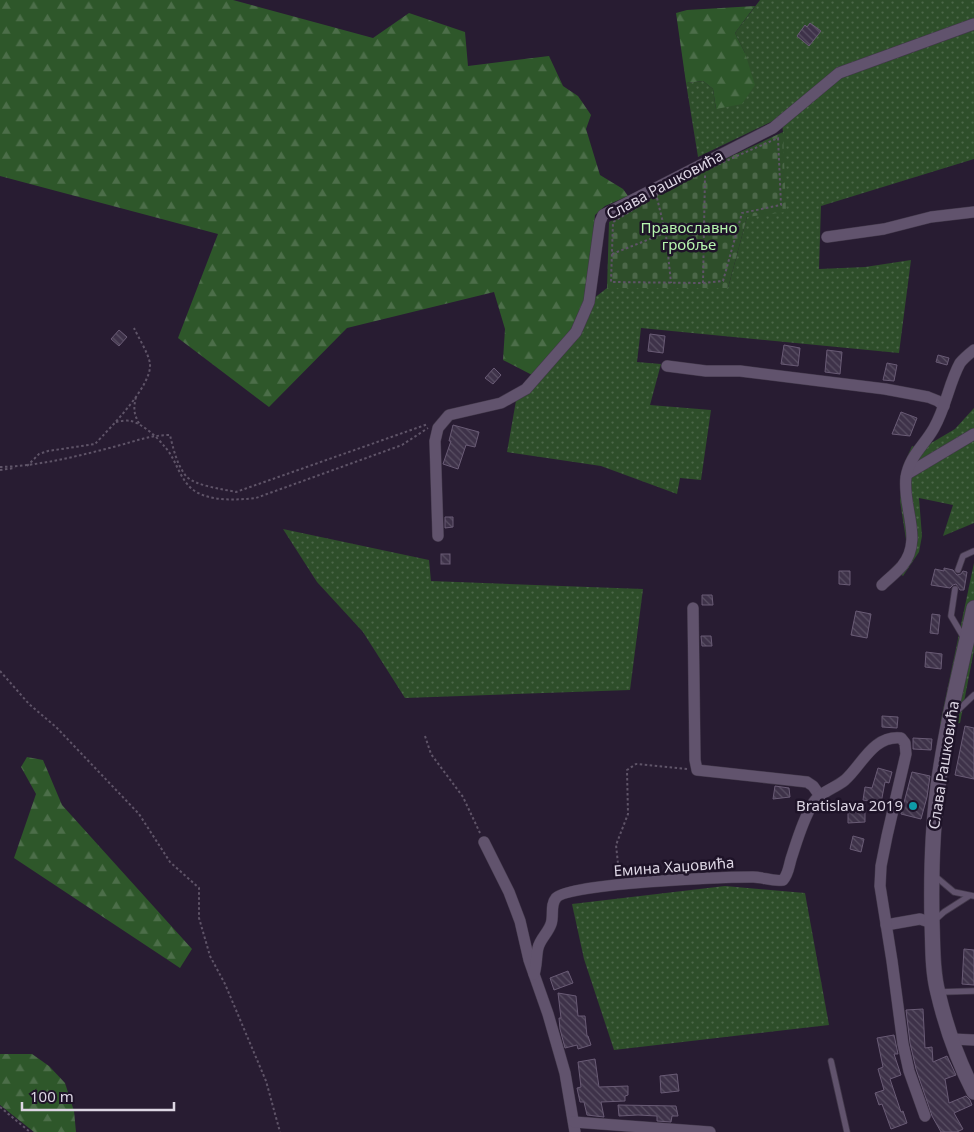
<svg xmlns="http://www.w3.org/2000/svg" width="974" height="1132" viewBox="0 0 974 1132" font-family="'Noto Sans',sans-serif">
	<defs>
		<pattern id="grass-dots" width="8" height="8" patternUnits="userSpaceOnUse" patternTransform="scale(1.25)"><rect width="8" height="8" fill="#2e4e2a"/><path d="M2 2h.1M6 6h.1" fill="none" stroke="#4c6749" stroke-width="1.8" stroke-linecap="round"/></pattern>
		<pattern id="forest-firs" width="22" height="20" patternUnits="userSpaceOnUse" patternTransform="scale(1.25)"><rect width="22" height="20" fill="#2e572a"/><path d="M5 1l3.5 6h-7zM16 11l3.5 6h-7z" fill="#4c6e49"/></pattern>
		<pattern id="cemetery-stones" width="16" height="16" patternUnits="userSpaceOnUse" patternTransform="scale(1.25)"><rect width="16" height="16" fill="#2e4e2a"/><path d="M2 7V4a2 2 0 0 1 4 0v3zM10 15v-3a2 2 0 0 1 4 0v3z" fill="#4c6749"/></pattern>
		<pattern id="building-back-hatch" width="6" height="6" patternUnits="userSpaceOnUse" patternTransform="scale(1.25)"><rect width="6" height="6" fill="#3e3249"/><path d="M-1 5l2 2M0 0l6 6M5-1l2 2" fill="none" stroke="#594f63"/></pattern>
	</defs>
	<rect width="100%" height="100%" fill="#281c32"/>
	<g fill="url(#grass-dots)">
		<polygon points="760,0 974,0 974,159 821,206 819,269 865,267 911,260 899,353 641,328 637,362 661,364 650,405 711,410 701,480 680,478 677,494 601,466 507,452 517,395 589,302 607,288 728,288 747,217 783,132 781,117 698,157 686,83 703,81 713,89 716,109 745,53 735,33"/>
		<polygon points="974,408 974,523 943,536 953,505 919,498 922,536 919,552 903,576 894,569 903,557 907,546 900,501 903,466 912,446 921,449 955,429"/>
		<polygon points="283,529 429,560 431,581 643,589 630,690 405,698 363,632 317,582"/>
		<polygon points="974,563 974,650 960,723 940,724"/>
		<polygon points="725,886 805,893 829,1025 614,1050 584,959 572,904"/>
	</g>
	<g fill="url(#forest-firs)">
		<polygon points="0,0 233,0 373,38 409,13 465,32 468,66 549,56 563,86 578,96 591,115 586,129 600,175 623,189 628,196 605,206 595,215 586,300 574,326 534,376 503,360 505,329 494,292 347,328 269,407 178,338 218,234 0,176"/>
		<polygon points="755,6 735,33 745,53 755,85 742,104 716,109 713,89 703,81 686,83 676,13 687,10"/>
		<polygon points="27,757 43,760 62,805 192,949 180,968 14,858 36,794 21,767"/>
		<polygon points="0,1054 32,1054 49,1066 65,1083 74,1111 76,1132 34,1132 0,1105"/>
	</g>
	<polygon fill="url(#cemetery-stones)" points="783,132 786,212 747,217 728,288 607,288 609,222 706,168"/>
	<g fill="url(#building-back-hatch)" stroke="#695b75">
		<polygon points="810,23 821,31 809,46 797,36 805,25 807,27"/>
		<polygon points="119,330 127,337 119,346 111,339"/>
		<polygon points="650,334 665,336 663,353 648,351"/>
		<polygon points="784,345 800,348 798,366 781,364"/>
		<polygon points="827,350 842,352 840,374 825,372"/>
		<polygon points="938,355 949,358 947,365 936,362"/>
		<polygon points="887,363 897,365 894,381 883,380"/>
		<polygon points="494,368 501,375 493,384 485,378"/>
		<polygon points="901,412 917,418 910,436 892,434"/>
		<polygon points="453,425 479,432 475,447 466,445 458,469 443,464 451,441 449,441"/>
		<polygon points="445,517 453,517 453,527 445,528"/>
		<rect x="441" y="554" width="9" height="10"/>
		<polygon points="944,568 953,570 957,575 961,574 963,571 967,572 964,590 960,590 956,584 953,585 950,588 931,585 935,569 944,571"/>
		<polygon points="839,571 850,571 850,585 839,584"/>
		<polygon points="702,595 712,595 713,605 702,605"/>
		<polygon points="856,611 871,614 867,638 851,635"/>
		<polygon points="932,614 940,615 938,634 930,633"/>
		<polygon points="701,636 711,636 712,646 702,646"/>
		<polygon points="926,652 942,654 941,669 925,667"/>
		<polygon points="882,716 898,717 897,728 882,727"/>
		<polygon points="965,726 974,728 974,779 955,775"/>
		<polygon points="913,738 932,739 931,750 913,749"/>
		<polygon points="878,768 892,772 889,783 885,782 881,803 863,800 865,787 872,788"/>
		<polygon points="912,772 930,776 927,797 921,819 901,814"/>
		<polygon points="775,786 789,788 790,797 773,799"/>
		<polygon points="848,812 865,812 865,822 848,823"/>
		<polygon points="853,836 864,839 861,852 850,849"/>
		<polygon points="964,949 974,950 974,985 962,984"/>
		<polygon points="568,971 573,983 554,990 550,978"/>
		<polygon points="558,993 576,996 578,1016 585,1016 587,1036 588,1036 591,1045 578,1049 577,1045 565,1048 560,1029 559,1018 561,1018"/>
		<polygon points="923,1009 925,1048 932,1047 933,1062 947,1056 956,1075 945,1079 949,1103 966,1096 970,1100 972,1105 954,1113 963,1129 957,1132 941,1132 932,1116 916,1069 910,1043 906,1010"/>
		<polygon points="894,1035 898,1054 894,1054 901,1075 890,1079 901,1112 903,1111 907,1123 891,1129 882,1104 879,1105 875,1093 884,1090 878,1069 883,1067 877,1038"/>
		<polygon points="595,1059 599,1087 628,1086 628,1095 625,1096 625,1101 601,1102 604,1117 587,1115 584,1102 580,1102 577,1088 581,1087 578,1062"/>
		<polygon points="677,1074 679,1091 661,1093 660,1076"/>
		<polygon points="618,1105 676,1106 678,1116 672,1116 671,1122 657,1121 657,1116 638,1115 619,1116"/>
	</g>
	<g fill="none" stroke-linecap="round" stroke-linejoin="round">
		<g stroke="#42384a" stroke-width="7">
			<g id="lane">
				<polyline points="958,570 963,556 974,551"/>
				<polyline points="955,589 951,616 964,638"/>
				<polyline points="955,713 974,695"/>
				<polyline points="935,876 954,892 974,896"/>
				<polyline points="934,921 944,912 969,896"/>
				<polyline points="940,992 974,991"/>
				<polyline points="831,1061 847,1132"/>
			</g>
		</g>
		<g stroke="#42384a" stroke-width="12">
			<g id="street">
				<polyline points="827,237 884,229 931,217 974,212"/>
				<polyline points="667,366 706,371 740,371 885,389 928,397 938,401 944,406"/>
				<polyline points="907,474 974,434"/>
				<polyline points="438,536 435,441 438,428 449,415 501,403 526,389 576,332 589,302 600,222 603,215 773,128 839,73 974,24"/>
				<path d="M882 585C888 579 896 573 902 566 924 539 902 508 906 477 910 455 924 446 934 428 946 407 949 383 960 363 964 358 969 354 974 350"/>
				<polyline points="693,608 695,760 697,770 807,782 813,786 820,796"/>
				<polyline points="484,842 509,892 520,921 529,960 548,1014 565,1073 575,1132"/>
				<polyline points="886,925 920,919 932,923"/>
				<path d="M534 974C537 965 536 956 538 948 540 939 548 933 551 924 554 916 550 905 556 898 567 883 727 877 753 877 763 877 773 882 783 880 788 875 789 866 791 859 797 841 802 822 812 805 819 792 834 789 845 780 862 765 873 735 901 738L905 743 906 754 887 836 881 866 880 886 892 961 903 1044 909 1071 925 1116"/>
				<polyline points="952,1039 974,1040"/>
				<polyline points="574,1122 710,1132"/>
			</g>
		</g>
		<g stroke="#42384a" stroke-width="16">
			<path id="secondary" d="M974 608C961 667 946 726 938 786 932 831 931 876 932 922 933 946 932 970 938 993 946 1027 958 1061 974 1092"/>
		</g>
		<g stroke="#5f5468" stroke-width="2" stroke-dasharray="2.5 2.5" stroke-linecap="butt">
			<polygon points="778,138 781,205 742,213 723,281 703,283 611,282 613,222 678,182"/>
			<polyline points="657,198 666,235 671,283"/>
			<polyline points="612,254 665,233"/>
			<polyline points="703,283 705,175"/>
			<path d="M136 397C133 409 134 415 140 425"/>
			<path d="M116 422C121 421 127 420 131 421 143 424 158 438 165 447 176 459 179 478 192 489 208 502 237 500 256 498L402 445 428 428"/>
			<path d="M27 466 39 454 48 451 95 444C110 428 152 386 150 364 149 354 138 337 134 328"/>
			<path d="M0 467C39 466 79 456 117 446 136 441 150 435 170 435 173 448 177 465 186 476 195 486 223 489 236 492L428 424"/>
			<polyline points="0,470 15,468"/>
			<polyline points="0,671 29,704 56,727 139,814 170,862 199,888 199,918 210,956 225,984 266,1081 280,1132"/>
			<polyline points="425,736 431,754 463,797 480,833"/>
			<polyline points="619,873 616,845 628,814 627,770 636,764 687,769"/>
			<polyline points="0,1107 30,1132"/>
		</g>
		<use href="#lane" stroke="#61536d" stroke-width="5.5"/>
		<use href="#street" stroke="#61536d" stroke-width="11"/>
		<use href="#secondary" stroke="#61536d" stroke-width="15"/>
	</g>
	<circle fill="#0f9aa8" stroke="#1e1328" stroke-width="2" cx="913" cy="806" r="5"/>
	<g text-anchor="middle" stroke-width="5" stroke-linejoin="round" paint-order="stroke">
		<g font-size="15" fill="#ddd6e4" stroke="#1e1328">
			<text transform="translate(665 185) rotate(-28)" y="5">Слава Рашковића</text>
			<text transform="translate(944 765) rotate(-81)" y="5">Слава Рашковића</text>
			<text transform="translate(674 867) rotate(-4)" y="5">Емина Хаџовића</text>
		</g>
		<g font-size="15" fill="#b6f5ae" stroke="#1e1328">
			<text x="689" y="233">Православно<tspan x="689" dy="17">гробље</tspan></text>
		</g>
		<g font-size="15" fill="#ddd6e4" stroke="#1e1328" text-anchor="end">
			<text x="903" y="811">Bratislava 2019</text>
		</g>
	</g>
	<path d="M22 1102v8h152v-8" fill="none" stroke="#ddd6e4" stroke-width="2.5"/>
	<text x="30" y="1102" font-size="15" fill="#ddd6e4" stroke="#1e1328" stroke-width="4" paint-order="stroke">100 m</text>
</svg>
